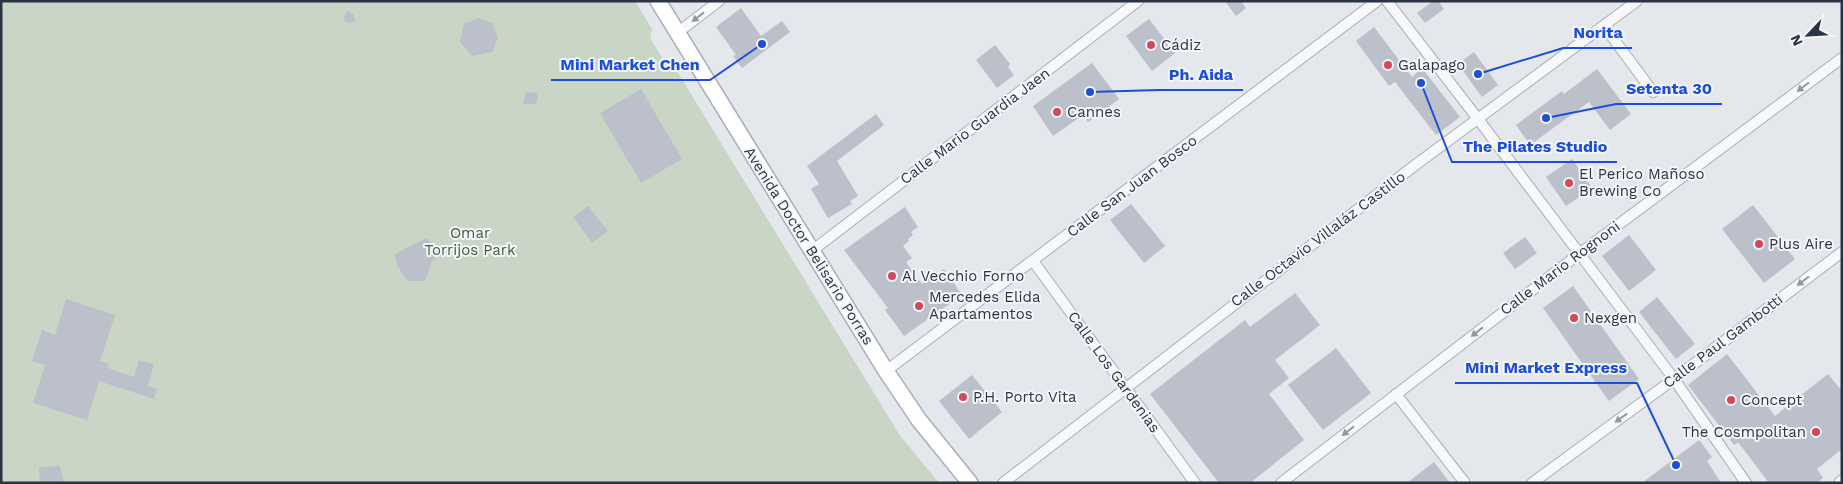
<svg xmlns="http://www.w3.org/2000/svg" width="1843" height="484" viewBox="0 0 1843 484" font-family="'Work Sans',sans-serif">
	<rect width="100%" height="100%" fill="#e4e7ec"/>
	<polygon fill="#c9d6c5" points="1,1 635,1 652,29 650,38 665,62 672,63 899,434 939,483 1,483"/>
	<g fill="#bbc0ca">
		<polygon points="1225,1 1241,1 1246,8 1236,16"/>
		<polygon points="1433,1 1438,1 1444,9 1425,23 1417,13"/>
		<polygon points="741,8 761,36 782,21 790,32 742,68 733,56 736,55 716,27"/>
		<polygon points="348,10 354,15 355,19 353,22 349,23 345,21 344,17"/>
		<polygon points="479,18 492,23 498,38 492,52 472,56 460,42 464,24"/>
		<polygon points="1149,19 1175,53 1152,71 1126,36"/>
		<polygon points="1374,27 1412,77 1422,68 1460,117 1436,135 1395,82 1389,86 1356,41"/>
		<polygon points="995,45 1010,64 1008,67 1014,75 997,88 976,60"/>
		<polygon points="1474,52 1498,85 1482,97 1458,64"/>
		<polygon points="1092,63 1119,99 1088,122 1083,115 1053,136 1033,106"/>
		<polygon points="1597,69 1631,114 1610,130 1589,102 1530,145 1516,125 1562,91 1564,94"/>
		<polygon points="641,89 682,159 641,183 600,113"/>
		<polygon points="526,92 538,93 536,104 523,104"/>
		<polygon points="876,114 884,125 837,161 858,196 850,201 852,204 828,218 811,189 819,184 807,166"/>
		<polygon points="1572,159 1592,188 1566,206 1546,177"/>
		<polygon points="1131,204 1165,246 1144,263 1110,220"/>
		<polygon points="1753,205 1795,259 1764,283 1722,229"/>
		<polygon points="588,206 608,231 592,243 573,217"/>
		<polygon points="905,207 918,227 911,232 913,235 908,239 909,241 903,246 912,258 906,262 922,284 944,269 962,295 904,336 885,310 888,308 844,250"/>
		<polygon points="1629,235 1656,270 1629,291 1602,256"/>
		<polygon points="1525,237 1537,253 1515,269 1503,253"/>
		<polygon points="426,238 442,252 432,261 425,281 407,281 397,265 395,254"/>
		<polygon points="1573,286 1639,379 1609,401 1543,308"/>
		<polygon points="1295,293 1320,325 1275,360 1289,378 1269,394 1304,440 1250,483 1219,483 1150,394 1245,320 1250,327"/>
		<polygon points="1657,297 1695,344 1676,359 1639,312"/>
		<polygon points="66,299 115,315 100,361 109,364 108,368 134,377 139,360 154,364 148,386 157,389 154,399 99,381 87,420 33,403 45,365 32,361 42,330 55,335"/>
		<polygon points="1336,348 1371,393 1323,430 1288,385"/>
		<polygon points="1727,354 1775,416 1828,374 1842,391 1842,449 1817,469 1823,478 1817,483 1769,483 1738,442 1734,445 1688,385"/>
		<polygon points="972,375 1002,412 969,439 939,401"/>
		<polygon points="1699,440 1712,457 1707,461 1721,483 1642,483"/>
		<polygon points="1434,462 1450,483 1407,483"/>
		<polygon points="60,466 64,483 40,483 39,467"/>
	</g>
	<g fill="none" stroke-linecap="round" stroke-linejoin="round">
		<g stroke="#a9aeb7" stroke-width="12">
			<g id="street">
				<polyline points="1387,1 1478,119 1674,379 1746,483"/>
				<polyline points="1604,26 1653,92"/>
				<polyline points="677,33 719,1"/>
				<polyline points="813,250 1138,1"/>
				<polyline points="1033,261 1195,483"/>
				<polyline points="886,371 1377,1"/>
				<polyline points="1396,394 1465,483"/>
				<polyline points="1003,483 1414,166 1637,1"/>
				<polyline points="1281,483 1579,254 1842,58"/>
				<polyline points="1532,483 1674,379 1842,252"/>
				<polyline points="1839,483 1842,480"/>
			</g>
		</g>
		<g stroke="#a9aeb7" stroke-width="18">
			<polyline id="secondary" points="658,1 886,371 919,420 970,483"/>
		</g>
		<use href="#street" stroke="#f7f8fa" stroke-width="10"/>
		<use href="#secondary" stroke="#fff" stroke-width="15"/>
	</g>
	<defs><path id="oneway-solid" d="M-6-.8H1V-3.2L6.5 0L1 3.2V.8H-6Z" transform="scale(1.25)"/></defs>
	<g fill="#9196a0">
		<use href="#oneway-solid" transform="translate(698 17) rotate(142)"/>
		<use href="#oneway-solid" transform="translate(1803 87) rotate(143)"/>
		<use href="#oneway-solid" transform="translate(1803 281) rotate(143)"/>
		<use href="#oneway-solid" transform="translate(1477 332) rotate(142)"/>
		<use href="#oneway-solid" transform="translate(1621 418) rotate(144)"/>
		<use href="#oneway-solid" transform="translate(1348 431) rotate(142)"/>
	</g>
	<g fill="#d1495b" stroke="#f4f6f9" stroke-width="2">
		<circle cx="1151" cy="45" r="5"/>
		<circle cx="1388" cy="65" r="5"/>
		<circle cx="1057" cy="112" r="5"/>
		<circle cx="1569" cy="183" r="5"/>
		<circle cx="1759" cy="244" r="5"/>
		<circle cx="892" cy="276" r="5"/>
		<circle cx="919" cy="306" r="5"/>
		<circle cx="1574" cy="318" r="5"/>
		<circle cx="963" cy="397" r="5"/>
		<circle cx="1731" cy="400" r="5"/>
		<circle cx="1816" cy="432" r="5"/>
	</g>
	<g text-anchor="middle" stroke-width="4" stroke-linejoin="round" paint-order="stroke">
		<g font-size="15" fill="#2b3445" stroke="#f4f6f9" text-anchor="start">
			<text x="1161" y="50">Cádiz</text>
			<text x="1398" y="70">Galapago</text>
			<text x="1067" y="117">Cannes</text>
			<text x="1579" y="179">El Perico Mañoso<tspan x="1579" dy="17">Brewing Co</tspan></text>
			<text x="1769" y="249">Plus Aire</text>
			<text x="902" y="281">Al Vecchio Forno</text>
			<text x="929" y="302">Mercedes Elida<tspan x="929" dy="17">Apartamentos</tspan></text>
			<text x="1584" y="323">Nexgen</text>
			<text x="973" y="402">P.H. Porto Vita</text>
			<text x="1741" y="405">Concept</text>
			<text x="1806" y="437" text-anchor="end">The Cosmpolitan</text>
		</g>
		<g font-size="15" fill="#2b3445" stroke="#f4f6f9">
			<text transform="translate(975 126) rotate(-37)" y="5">Calle Mario Guardia Jaen</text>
			<text transform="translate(1132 186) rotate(-37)" y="5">Calle San Juan Bosco</text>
			<text transform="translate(1318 239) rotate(-37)" y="5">Calle Octavio Villaláz Castillo</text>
			<text transform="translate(809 246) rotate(58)" y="5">Avenida Doctor Belisario Porras</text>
			<text transform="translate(1560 268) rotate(-37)" y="5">Calle Mario Rognoni</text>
			<text transform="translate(1723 341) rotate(-37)" y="5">Calle Paul Gambotti</text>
			<text transform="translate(1114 372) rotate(54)" y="5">Calle Los Gardenias</text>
		</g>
		<g font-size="15" fill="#3f6138" stroke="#f4f6f9">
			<text x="470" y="238">Omar<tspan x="470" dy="17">Torrijos Park</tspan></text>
		</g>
	</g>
	<path fill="none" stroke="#1d4ed8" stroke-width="2" d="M1478 74L1563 48H1632M762 44L710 80H551M1090 92L1159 90H1243M1546 118L1616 104H1722M1421 83L1452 162H1617M1676 465L1637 383H1455"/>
	<g fill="#1d4ed8" stroke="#f4f6f9" stroke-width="2">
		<circle cx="1478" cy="74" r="5"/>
		<circle cx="762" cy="44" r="5"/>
		<circle cx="1090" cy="92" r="5"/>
		<circle cx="1546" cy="118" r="5"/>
		<circle cx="1421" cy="83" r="5"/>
		<circle cx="1676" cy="465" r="5"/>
	</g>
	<g font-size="16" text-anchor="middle" font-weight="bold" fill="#1d4ed8" stroke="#f4f6f9" stroke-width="4" stroke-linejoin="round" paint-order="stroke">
		<text x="1598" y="38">Norita</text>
		<text x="630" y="70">Mini Market Chen</text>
		<text x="1201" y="80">Ph. Aida</text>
		<text x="1669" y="94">Setenta 30</text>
		<text x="1535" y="152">The Pilates Studio</text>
		<text x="1546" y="373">Mini Market Express</text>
	</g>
	<rect width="1843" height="484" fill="none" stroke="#2b3445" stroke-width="5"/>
	<g transform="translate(1808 35) rotate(245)" stroke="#f4f6f9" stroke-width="4" paint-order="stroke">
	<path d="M0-4L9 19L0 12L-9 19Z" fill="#2b3445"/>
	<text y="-8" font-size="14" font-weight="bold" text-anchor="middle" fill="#2b3445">N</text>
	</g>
</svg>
